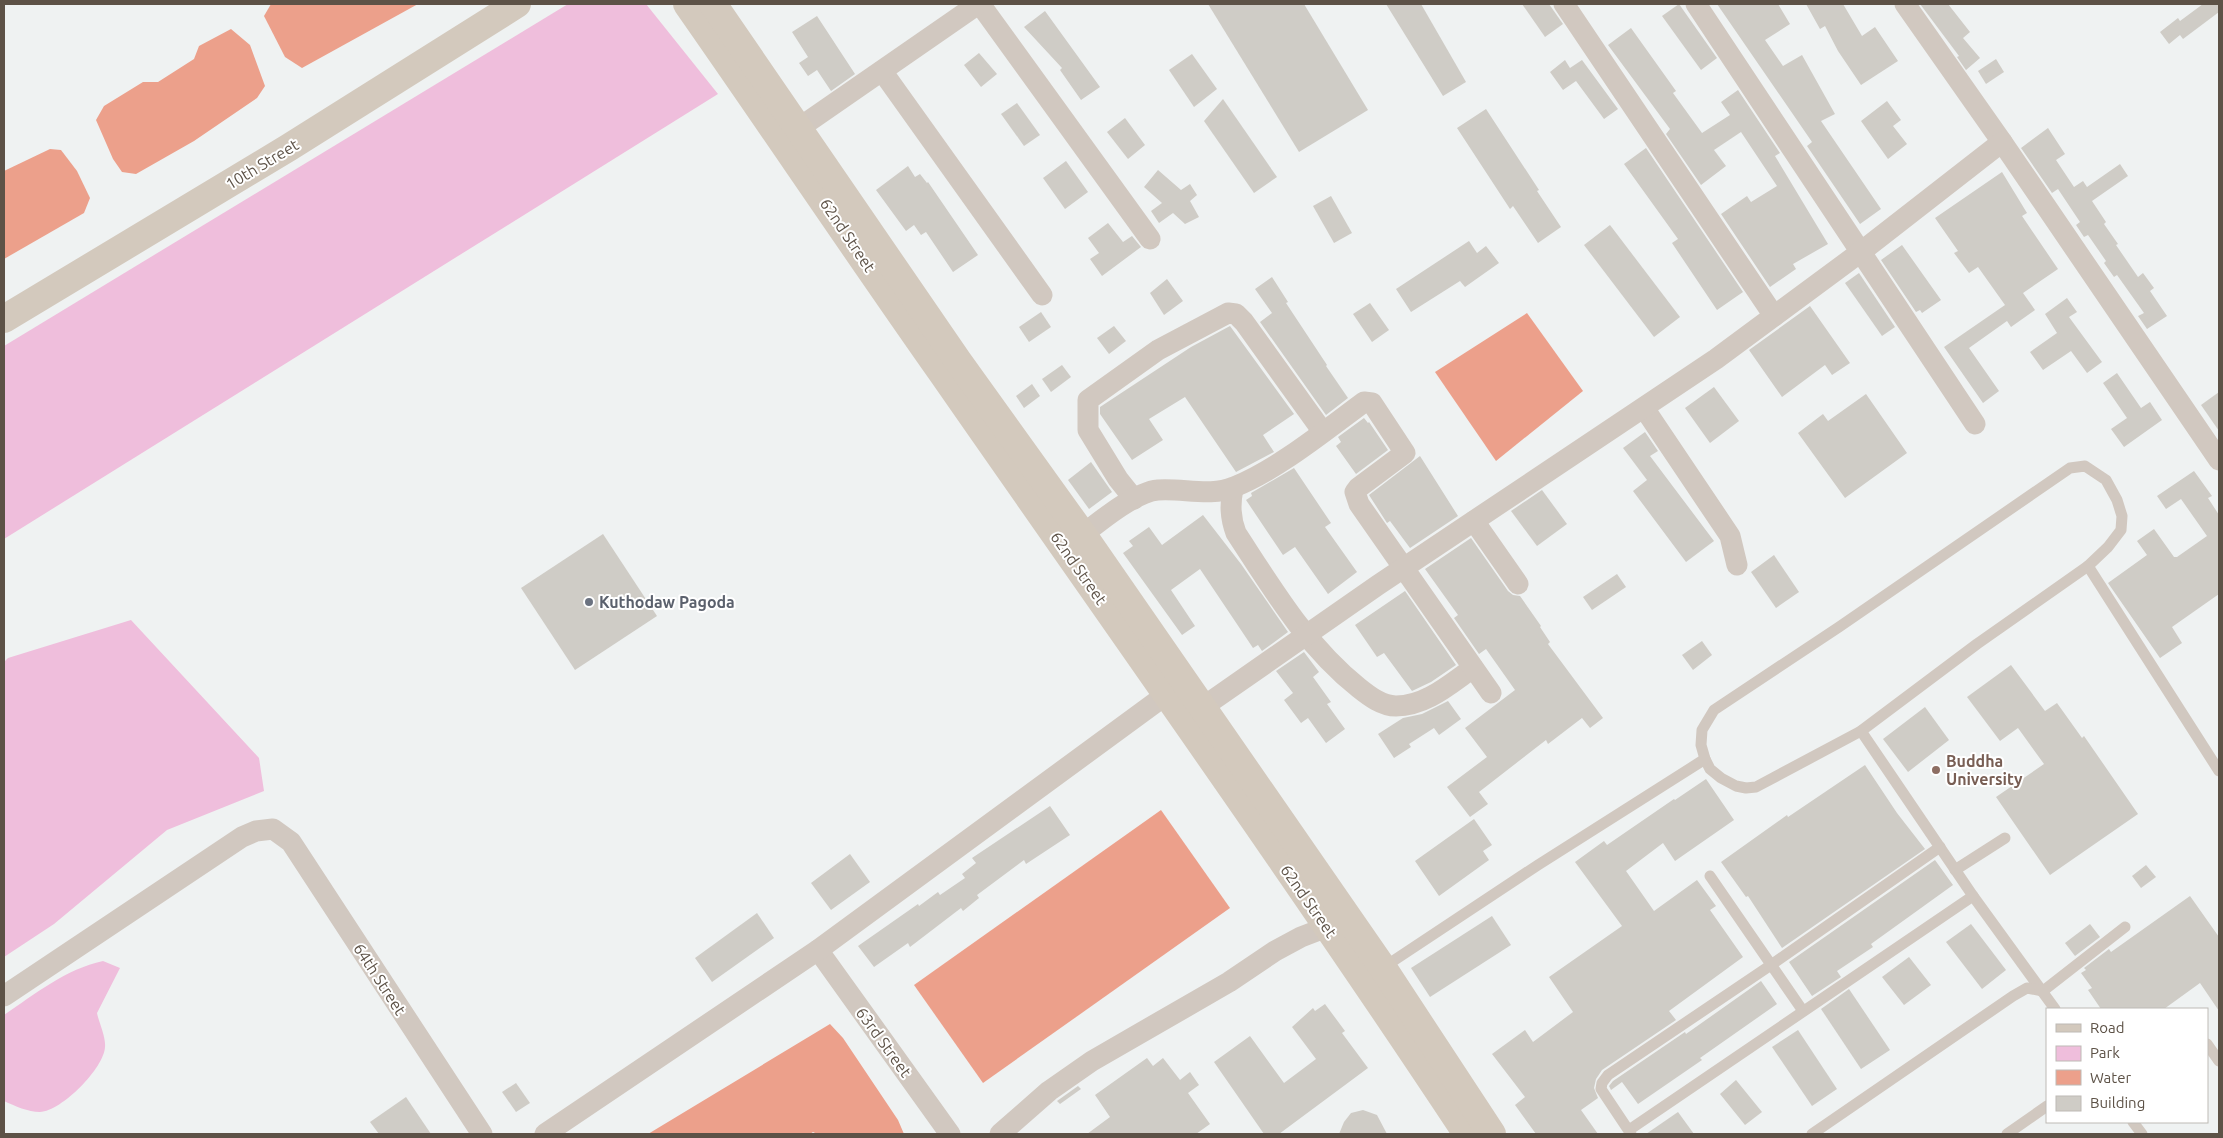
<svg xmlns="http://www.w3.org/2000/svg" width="2223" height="1138" viewBox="0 0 2223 1138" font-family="Ubuntu,sans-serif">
	<rect width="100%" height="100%" fill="#eff2f2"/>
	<g fill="#efbedc">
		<polygon points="568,4 646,4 718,94 4,539 4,346"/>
		<polygon points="131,620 259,758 264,791 167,830 54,924 4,957 4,662 8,658"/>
		<path d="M103 961 120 968 97 1013C99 1023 106 1037 105 1047 104 1068 62 1111 40 1112 28 1112 15 1106 4 1101V1015C35 994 66 969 103 961Z"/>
	</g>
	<g fill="#eca08b">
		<polygon points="271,4 418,4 302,68 285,57 264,16"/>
		<polygon points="231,29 250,45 265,86 257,98 194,141 136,174 122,172 113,159 96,120 104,106 143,82 158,82 194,59 199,46"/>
		<polygon points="50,149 61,150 77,171 90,198 84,213 4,259 4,171"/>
		<polygon points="1527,313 1583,391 1496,461 1435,372"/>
		<polygon points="1161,810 1230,908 983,1083 914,985"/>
		<polygon points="830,1024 843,1038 898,1120 904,1134 817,1134 813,1132 810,1134 648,1134"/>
	</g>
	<g fill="#cfccc6">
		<polygon points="1208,4 1304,4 1368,110 1299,152"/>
		<polygon points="1386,4 1421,4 1466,82 1443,96"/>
		<polygon points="1522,4 1549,4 1563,24 1545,37"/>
		<polygon points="1679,4 1717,58 1701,70 1662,16"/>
		<polygon points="1717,4 1778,4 1790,24 1765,40 1783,66 1802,55 1835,114 1821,121 1881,209 1860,224 1807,146 1812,142"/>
		<polygon points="1806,4 1843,4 1862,36 1875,27 1898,61 1861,85 1838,51 1825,26 1820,29"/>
		<polygon points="1920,4 1948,4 1970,32 1963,38 1980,58 1966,70 1957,57 1959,56"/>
		<polygon points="2203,4 2219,4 2219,12 2183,39 2180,35 2169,44 2160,32 2178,18 2180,21"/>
		<polygon points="1045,11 1100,87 1081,100 1060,70 1062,68 1024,27"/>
		<polygon points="817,16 855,74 831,91 817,70 808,76 799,63 808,57 792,32"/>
		<polygon points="1631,28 1676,91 1673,93 1702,133 1730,115 1721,102 1738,90 1780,153 1775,156 1828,244 1793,264 1796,269 1770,287 1721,214 1747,196 1751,202 1777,186 1741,132 1714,150 1726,166 1701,185 1666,134 1670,129 1608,45"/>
		<polygon points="979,53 997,74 981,87 964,65"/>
		<polygon points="1192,54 1217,89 1194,107 1169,70"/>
		<polygon points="1996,59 2004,72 1986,84 1978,71"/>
		<polygon points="1565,60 1570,68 1582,60 1618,109 1604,119 1576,81 1563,90 1550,72"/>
		<polygon points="1223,99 1277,177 1254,193 1204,121"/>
		<polygon points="1887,101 1901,120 1893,126 1907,144 1888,159 1861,121"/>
		<polygon points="1017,103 1040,135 1024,146 1001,114"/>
		<polygon points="1486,109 1539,190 1537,191 1561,227 1538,243 1513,206 1510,209 1457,128"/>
		<polygon points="1125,118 1145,145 1128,159 1107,132"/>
		<polygon points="2048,128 2065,154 2056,160 2074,187 2083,181 2087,187 2120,164 2128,176 2092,201 2106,222 2104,224 2118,244 2116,245 2138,277 2143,273 2154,288 2150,291 2167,316 2147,329 2138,316 2144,313 2117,275 2114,277 2104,263 2106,261 2088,235 2084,237 2076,225 2080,222 2058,189 2052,193 2021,148"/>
		<polygon points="1646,148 1743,292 1717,310 1672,243 1678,239 1624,164"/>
		<polygon points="1066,161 1088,192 1065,209 1043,178"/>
		<polygon points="908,166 915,177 920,174 927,183 928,182 978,255 953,272 926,232 921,235 914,225 906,231 876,190"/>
		<polygon points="1158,170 1181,190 1190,184 1197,195 1190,201 1199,217 1185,224 1173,213 1159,223 1151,211 1162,203 1144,187"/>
		<polygon points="2002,172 2027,213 2022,216 2058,269 2023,293 2035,310 2011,327 2007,321 1969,348 1999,391 1983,403 1944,347 2005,305 1978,267 1969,273 1954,253 1958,251 1935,218"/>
		<polygon points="1331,196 1352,233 1334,243 1313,206"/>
		<polygon points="1108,223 1123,242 1132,236 1141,247 1102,276 1090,259 1099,253 1088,238"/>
		<polygon points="1610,225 1680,317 1654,337 1584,245"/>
		<polygon points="1469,241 1477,253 1486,246 1499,263 1465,287 1460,281 1411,312 1396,289"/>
		<polygon points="1902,245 1941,300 1922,313 1920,310 1916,312 1881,260"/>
		<polygon points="1859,273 1895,327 1882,336 1845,283"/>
		<polygon points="1272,277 1288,302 1286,303 1327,365 1326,366 1348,398 1326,415 1260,322 1272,313 1255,289"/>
		<polygon points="1167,279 1183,301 1164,315 1150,293"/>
		<polygon points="2067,298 2077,312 2069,317 2102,362 2087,373 2071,351 2043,370 2030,352 2057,333 2045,314"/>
		<polygon points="1370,303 1389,330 1372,342 1353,314"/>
		<polygon points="1810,306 1850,363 1832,375 1825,365 1782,397 1749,350"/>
		<polygon points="1041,312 1051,327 1029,342 1019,327"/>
		<polygon points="1114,326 1126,341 1109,354 1097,338"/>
		<polygon points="1230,326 1294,414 1263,435 1274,452 1236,472 1185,397 1149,419 1163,440 1132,460 1100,414 1100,407 1191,347"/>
		<polygon points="1062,365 1071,377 1051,392 1042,379"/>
		<polygon points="2117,373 2141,408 2150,402 2162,420 2124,447 2111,429 2127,418 2103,383"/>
		<polygon points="1032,384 1040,396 1024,408 1016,396"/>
		<polygon points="1714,387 1739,421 1710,443 1685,408"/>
		<polygon points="2219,392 2219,431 2201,405"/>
		<polygon points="1866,394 1907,453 1845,498 1798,433 1823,414 1828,421"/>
		<polygon points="1364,418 1368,423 1369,422 1388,450 1356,474 1336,446 1341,442 1338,437"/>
		<polygon points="1645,432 1658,451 1650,456 1714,541 1686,562 1633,491 1647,480 1623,448"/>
		<polygon points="1420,456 1458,516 1410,548 1390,521 1387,523 1369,495"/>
		<polygon points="1091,462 1112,492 1089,509 1068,480"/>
		<polygon points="1294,468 1331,523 1325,527 1357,572 1328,594 1295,547 1283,555 1246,500 1252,496 1251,493"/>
		<polygon points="2194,471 2212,496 2208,498 2219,515 2219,594 2172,627 2182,643 2160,658 2108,583 2147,555 2137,541 2154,529 2174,557 2177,557 2207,536 2181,499 2166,509 2157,496"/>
		<polygon points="1542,490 1567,524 1537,546 1511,511"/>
		<polygon points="1203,515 1241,564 1288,632 1262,651 1258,645 1253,648 1200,569 1171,590 1195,626 1182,635 1123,553 1133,546 1129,541 1149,527 1162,545"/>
		<polygon points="603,534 657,616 575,670 521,588"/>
		<polygon points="1471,538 1508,591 1513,595 1520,596 1541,626 1540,627 1550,642 1548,644 1603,718 1590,728 1582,718 1548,744 1546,740 1479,792 1488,804 1470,817 1447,787 1487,757 1465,728 1515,690 1486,649 1479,654 1454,618 1458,615 1425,569"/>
		<polygon points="1774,555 1799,592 1776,608 1751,572"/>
		<polygon points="1617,574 1626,587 1592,610 1583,597"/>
		<polygon points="1405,591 1456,665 1431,682 1412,691 1384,653 1377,657 1355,625"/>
		<polygon points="1702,641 1712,655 1693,670 1682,655"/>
		<polygon points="1304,652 1319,672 1313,677 1331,702 1327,704 1345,729 1326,743 1308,718 1301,723 1284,700 1293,693 1276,671"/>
		<polygon points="2011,665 2045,711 2057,703 2082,738 2084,736 2138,814 2050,875 1996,797 2044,764 2018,728 2000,741 1967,697"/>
		<polygon points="1448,701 1461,719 1439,735 1434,728 1409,744 1411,747 1394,758 1378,734 1403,718 1422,714"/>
		<polygon points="1925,707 1949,740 1908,772 1883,739"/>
		<polygon points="1865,765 1897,813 1925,849 1782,948 1748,896 1746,897 1721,862 1787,815 1788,817"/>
		<polygon points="1706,779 1734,820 1675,861 1663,843 1626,871 1654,911 1697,880 1716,906 1710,910 1743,957 1669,1011 1676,1020 1602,1070 1596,1079 1594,1088 1598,1098 1581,1110 1598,1134 1536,1134 1515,1105 1525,1097 1492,1054 1525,1030 1533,1042 1573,1012 1549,977 1622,926 1575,862 1604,841 1607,845 1674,799 1675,800"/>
		<polygon points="1050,806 1070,835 1026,864 1024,860 977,895 979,898 963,911 961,908 910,947 908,943 874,967 858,946 918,904 919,906 938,892 940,895 965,878 962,874 976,863 972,858"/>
		<polygon points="1474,819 1492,845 1483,851 1489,860 1439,896 1415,861"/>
		<polygon points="850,854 870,882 831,910 811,883"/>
		<polygon points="1935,860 1953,885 1871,944 1873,947 1837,971 1841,977 1812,996 1789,962"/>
		<polygon points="2146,865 2156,877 2141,888 2132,876"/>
		<polygon points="2190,896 2219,937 2219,1011 2200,983 2164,1009 2101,1009 2088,990 2092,988 2081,973 2086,970 2084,968 2109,949 2111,952"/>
		<polygon points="757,913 774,938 712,982 695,958"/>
		<polygon points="1492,916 1511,945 1430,997 1411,968"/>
		<polygon points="1971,924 2006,970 1982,989 1946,942"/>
		<polygon points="2090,924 2100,937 2075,956 2065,943"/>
		<polygon points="1909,957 1931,985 1904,1005 1882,977"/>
		<polygon points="1761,981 1777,1004 1700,1058 1702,1060 1638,1104 1622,1082 1611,1090 1609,1086 1613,1081 1685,1032 1686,1034"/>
		<polygon points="1849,989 1890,1050 1861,1069 1821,1009"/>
		<polygon points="1325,1004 1345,1031 1342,1033 1368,1068 1279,1134 1264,1134 1214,1062 1250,1036 1284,1083 1316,1059 1292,1027 1313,1008 1315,1011"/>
		<polygon points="1798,1030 1837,1089 1812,1106 1772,1047"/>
		<polygon points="1147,1058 1153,1066 1163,1058 1180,1080 1190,1072 1199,1085 1188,1093 1210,1124 1196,1134 1087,1134 1110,1117 1095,1095"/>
		<polygon points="1736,1080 1762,1112 1745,1125 1720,1094"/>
		<polygon points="516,1083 530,1103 516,1112 502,1092"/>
		<polygon points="1078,1086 1081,1089 1060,1104 1057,1101"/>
		<polygon points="406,1097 431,1134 379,1134 370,1122"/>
		<polygon points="1363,1110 1377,1115 1387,1134 1339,1134 1344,1122 1351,1113"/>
		<polygon points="1678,1112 1694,1134 1646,1134"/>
	</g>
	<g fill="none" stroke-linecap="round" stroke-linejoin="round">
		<g stroke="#d1c8c0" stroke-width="11">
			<polygon points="2085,466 2106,480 2117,500 2122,516 2121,530 2108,547 2088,566 1977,644 1861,731 1756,787 1746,788 1736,786 1721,778 1710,769 1705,759 1701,745 1702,730 1714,710 1839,627 2070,468"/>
			<polyline points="2088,566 2219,771"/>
			<polyline points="1861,731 1973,896 2055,1009"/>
			<polyline points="1955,870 2005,838"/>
			<polyline points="1710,876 1803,1011"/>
			<polyline points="1381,969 1538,865 1705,759"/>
			<polyline points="2207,1044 2219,1061"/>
			<polyline points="2133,1122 2142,1134"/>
			<polyline points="1629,1130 1973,896"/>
			<polyline points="1631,1134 1601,1089 1602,1083 1608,1075 1771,965 1940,847"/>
			<polyline points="1812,1134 2013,996 2027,988 2043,991 2125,927"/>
			<polyline points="2007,1134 2047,1106"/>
		</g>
		<g stroke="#d1c8c0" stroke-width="21">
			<polyline points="980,4 1150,239"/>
			<polyline points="1564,4 1774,316"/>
			<polyline points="1696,4 1975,424"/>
			<polyline points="1905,4 2002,142 2219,460"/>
			<polyline points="882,71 1042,295"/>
			<polyline points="799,128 978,4"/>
			<polyline points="1644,408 1730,536 1737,565"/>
			<path d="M1233 488C1230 504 1230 517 1236 533 1272 588 1306 646 1359 688 1369 696 1382 706 1396 706 1426 706 1450 684 1473 668"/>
			<polyline points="1134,499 1118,479 1088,430 1088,400 1158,350 1228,313 1236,314 1244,322 1323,432"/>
			<polyline points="1474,521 1518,584"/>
			<path d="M1072 543C1093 527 1133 492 1158 490 1183 488 1211 497 1234 487 1277 470 1326 430 1364 402L1372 403 1405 453 1358 488 1355 492 1359 504 1491 693"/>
			<polyline points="1190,716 1378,585 1716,359 1862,251 2002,142"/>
			<polyline points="818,950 950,1134"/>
			<polyline points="4,996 242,837 256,831 273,829 291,842 482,1134"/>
			<polyline points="545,1134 818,950 1167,694"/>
			<polyline points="1000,1134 1049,1091 1092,1061 1229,982 1275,951 1301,937 1327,927 1340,918"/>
		</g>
		<g stroke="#d3c9bd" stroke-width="28">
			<path d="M687 4C773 127 856 251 942 373 1118 626 1297 877 1467 1134"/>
			<polyline points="713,4 958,361 1083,535 1383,968 1492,1134"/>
			<polyline points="4,319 288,148 517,4"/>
		</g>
	</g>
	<circle fill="#6b7280" stroke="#fff" stroke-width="2" cx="589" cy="602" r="5"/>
	<circle fill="#8d6e63" stroke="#fff" stroke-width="2" cx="1936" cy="770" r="5"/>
	<g text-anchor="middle" stroke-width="4" stroke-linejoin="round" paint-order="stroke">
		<g font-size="16" fill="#5d5247" stroke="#fff">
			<text transform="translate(262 164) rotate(-31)" y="6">10th Street</text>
			<text transform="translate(848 235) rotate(56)" y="6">62nd Street</text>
			<text transform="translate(1079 568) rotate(55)" y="6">62nd Street</text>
			<text transform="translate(1309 901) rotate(55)" y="6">62nd Street</text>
			<text transform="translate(380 979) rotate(57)" y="6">64th Street</text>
			<text transform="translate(884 1042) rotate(54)" y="6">63rd Street</text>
		</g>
		<g font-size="16" font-weight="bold" fill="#5b616d" stroke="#fff" text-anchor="start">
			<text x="599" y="608">Kuthodaw Pagoda</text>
		</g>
		<g font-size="16" font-weight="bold" fill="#785e54" stroke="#fff" text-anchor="start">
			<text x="1946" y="767">Buddha<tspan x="1946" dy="18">University</tspan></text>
		</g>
	</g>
	<rect width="2223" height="1138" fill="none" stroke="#5d5247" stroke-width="10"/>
	<rect x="2046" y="1008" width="162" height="115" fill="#ffffff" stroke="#bebab5"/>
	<rect x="2056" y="1024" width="25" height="8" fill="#d3c9bd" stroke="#bebab5"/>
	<text x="2090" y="1033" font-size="15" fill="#5d5247">Road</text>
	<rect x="2056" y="1046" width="25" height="15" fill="#efbedc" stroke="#bebab5"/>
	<text x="2090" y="1058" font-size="15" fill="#5d5247">Park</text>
	<rect x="2056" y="1070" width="25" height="15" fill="#eca08b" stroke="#bebab5"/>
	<text x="2090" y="1083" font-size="15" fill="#5d5247">Water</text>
	<rect x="2056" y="1096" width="25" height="15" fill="#cfccc6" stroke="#bebab5"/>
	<text x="2090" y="1108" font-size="15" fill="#5d5247">Building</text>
</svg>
